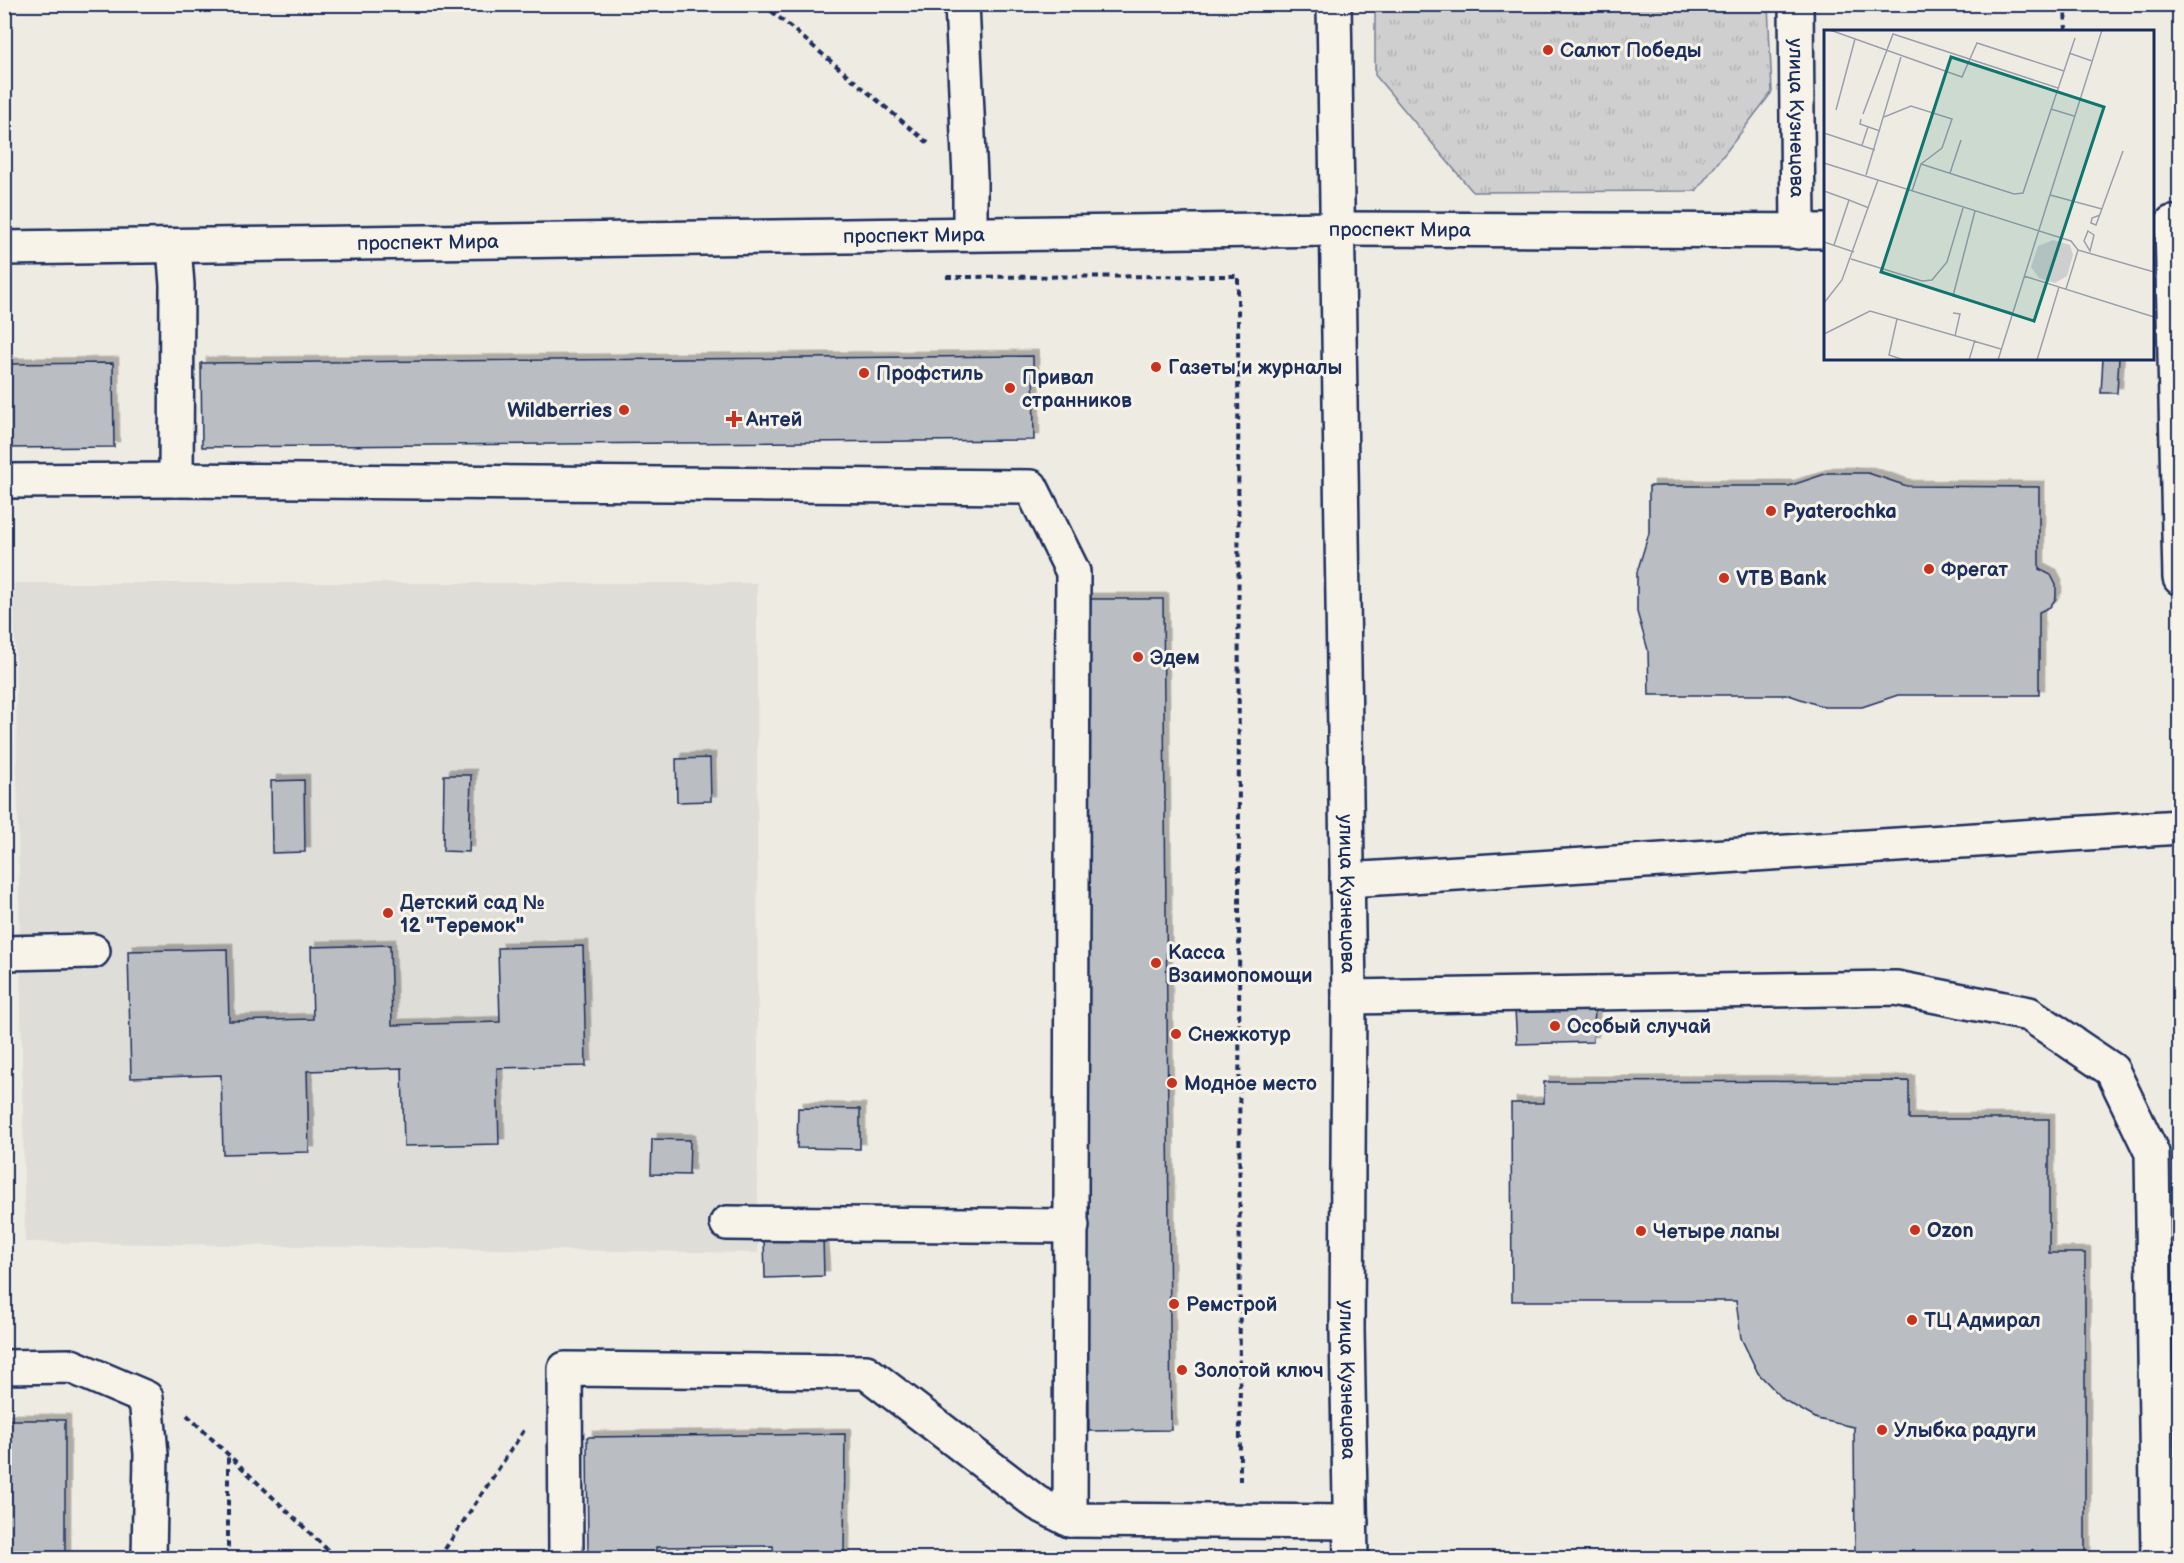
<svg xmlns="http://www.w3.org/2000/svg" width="2184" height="1563" viewBox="0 0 2184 1563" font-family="'Balsamiq Sans',sans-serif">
	<defs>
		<pattern id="park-tufts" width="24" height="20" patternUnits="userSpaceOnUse" patternTransform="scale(1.5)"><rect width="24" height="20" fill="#cfcfcf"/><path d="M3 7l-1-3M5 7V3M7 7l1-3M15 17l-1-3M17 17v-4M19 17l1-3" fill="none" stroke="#b1b2b4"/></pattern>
		<filter id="shadow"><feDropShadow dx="5.5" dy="-5.5" stdDeviation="0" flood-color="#0004"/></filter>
	</defs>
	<rect width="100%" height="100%" fill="#eeebe2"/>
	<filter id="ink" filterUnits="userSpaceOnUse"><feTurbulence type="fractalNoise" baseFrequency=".0167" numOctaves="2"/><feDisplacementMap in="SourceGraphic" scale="12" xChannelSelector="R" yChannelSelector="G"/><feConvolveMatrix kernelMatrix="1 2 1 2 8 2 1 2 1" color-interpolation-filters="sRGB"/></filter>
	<g filter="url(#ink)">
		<polygon fill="#deddd8" points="14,583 757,583 758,1253 25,1242"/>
		<polygon fill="url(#park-tufts)" stroke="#757f96" stroke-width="1.5" points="1375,5 1768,5 1772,92 1696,191 1473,192 1375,75"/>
		<g fill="#babdc2" stroke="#1b2f5e" stroke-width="1.5" filter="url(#shadow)">
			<polygon points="1033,356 1034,440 202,447 201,363"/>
			<polygon points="2103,358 2119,358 2117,393 2101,393"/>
			<polygon points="113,363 114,447 4,448 4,364"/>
			<polygon points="1828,473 1868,473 1907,486 2039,487 2039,569 2051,575 2056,585 2056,598 2050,607 2039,612 2039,695 1898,695 1862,707 1824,707 1789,695 1649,695 1648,650 1637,612 1637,572 1649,533 1649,486 1789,486"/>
			<polygon points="1082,599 1163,599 1171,1430 1089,1431"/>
			<polygon points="710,758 711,801 677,802 676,759"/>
			<polygon points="444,775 471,775 469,852 443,851"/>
			<polygon points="304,780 305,852 272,853 271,781"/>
			<polygon points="390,945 392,1025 500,1022 498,948 583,946 586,1066 497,1068 499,1144 404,1146 402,1068 307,1071 309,1152 223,1154 221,1075 131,1078 128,951 227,949 229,1021 313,1019 311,947"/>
			<polygon points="1515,1010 1595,1010 1593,1042 1517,1044"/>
			<polygon points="1909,1081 1909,1119 2049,1119 2049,1253 2085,1253 2085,1558 1855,1558 1854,1427 1817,1419 1784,1400 1758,1373 1741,1338 1736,1301 1512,1301 1511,1103 1544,1103 1544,1082"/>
			<polygon points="798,1108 860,1109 860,1149 797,1148"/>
			<polygon points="652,1139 690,1140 689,1175 651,1174"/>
			<polygon points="823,1237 824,1276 765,1278 764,1239"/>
			<rect x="4" y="1420" width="61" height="138"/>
			<polygon points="845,1434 844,1558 774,1558 773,1546 656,1547 656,1558 588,1558 587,1437"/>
		</g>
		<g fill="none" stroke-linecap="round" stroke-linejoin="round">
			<g stroke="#1b2f5e" stroke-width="38">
				<g id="minor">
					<polyline points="962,4 970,178 970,233"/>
					<path id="s1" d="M1334 4 1349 997 1347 1329 1351 1558"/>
					<path id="s2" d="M1796 4 1798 232"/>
					<polyline points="2172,223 2180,578"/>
					<polyline points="174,247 177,285 176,480"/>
					<path id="s3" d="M4 248 1337 229 1826 231"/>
					<polyline points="4,481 176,480 1031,487 1073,572 1070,1520 1351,1522"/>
					<polyline points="1347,880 2180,827"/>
					<polyline points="4,953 93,951"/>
					<polyline points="1349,997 1896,988 2029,1014 2112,1070 2152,1153 2158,1558"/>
					<polyline points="727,1223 1072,1226"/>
					<polyline points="4,1367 71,1366 146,1398 151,1454 149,1558"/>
					<polyline points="566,1558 565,1369 866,1372 1037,1503 1070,1520"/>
				</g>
			</g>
			<g stroke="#1b2f5e" stroke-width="4" stroke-dasharray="6 4.5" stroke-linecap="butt">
				<polyline points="763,4 928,143"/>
				<polyline points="2065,4 2066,32"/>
				<polyline points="946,277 1238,276 1240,1483"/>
				<polyline points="187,1415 336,1558"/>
				<polyline points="228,1558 228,1455"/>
				<polyline points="439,1558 525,1429"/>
			</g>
			<use href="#minor" stroke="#f7f3e8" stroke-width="33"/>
		</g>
	</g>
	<g fill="#c8321e" stroke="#f7f3e8" stroke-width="2">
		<circle cx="1548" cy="50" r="6"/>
		<circle cx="1156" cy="367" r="6"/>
		<circle cx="864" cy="373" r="6"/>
		<circle cx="1010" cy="388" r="6"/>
		<circle cx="624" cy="410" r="6"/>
		<path d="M731 410h6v6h6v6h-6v6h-6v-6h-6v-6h6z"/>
		<circle cx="1771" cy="511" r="6"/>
		<circle cx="1929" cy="569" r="6"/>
		<circle cx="1724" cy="578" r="6"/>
		<circle cx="1138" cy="657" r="6"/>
		<circle cx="388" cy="913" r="6"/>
		<circle cx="1156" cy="963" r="6"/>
		<circle cx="1555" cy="1026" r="6"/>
		<circle cx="1176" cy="1034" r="6"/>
		<circle cx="1172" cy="1083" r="6"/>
		<circle cx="1915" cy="1230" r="6"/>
		<circle cx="1641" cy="1231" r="6"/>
		<circle cx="1174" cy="1304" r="6"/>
		<circle cx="1912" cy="1320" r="6"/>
		<circle cx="1182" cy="1370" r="6"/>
		<circle cx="1882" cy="1430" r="6"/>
	</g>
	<g text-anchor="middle" stroke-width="6" stroke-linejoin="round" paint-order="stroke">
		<g font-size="20" font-weight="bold" fill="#1b2f5e" stroke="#f7f3e8" text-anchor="start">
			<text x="1560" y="57">Салют Победы</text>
			<text x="1168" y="374">Газеты и журналы</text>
			<text x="876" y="380">Профстиль</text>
			<text x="1022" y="384">Привал<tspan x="1022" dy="23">странников</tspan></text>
			<text x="612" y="417" text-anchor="end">Wildberries</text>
			<text x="746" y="426">Антей</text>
			<text x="1783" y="518">Pyaterochka</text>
			<text x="1941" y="576">Фрегат</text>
			<text x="1736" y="585">VTB Bank</text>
			<text x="1150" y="664">Эдем</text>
			<text x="400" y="909">Детский сад №<tspan x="400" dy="23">12 "Теремок"</tspan></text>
			<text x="1168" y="959">Касса<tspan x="1168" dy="23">Взаимопомощи</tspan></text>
			<text x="1567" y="1033">Особый случай</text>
			<text x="1188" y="1041">Снежкотур</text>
			<text x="1184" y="1090">Модное место</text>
			<text x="1927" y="1237">Ozon</text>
			<text x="1653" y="1238">Четыре лапы</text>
			<text x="1186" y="1311">Ремстрой</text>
			<text x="1924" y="1327">ТЦ Адмирал</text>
			<text x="1194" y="1377">Золотой ключ</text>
			<text x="1894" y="1437">Улыбка радуги</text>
		</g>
		<g font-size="20" fill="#1b2f5e" stroke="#f7f3e8">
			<text dy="7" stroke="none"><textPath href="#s2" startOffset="114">улица Кузнецова</textPath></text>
			<text dy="7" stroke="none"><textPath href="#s3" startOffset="1396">проспект Мира</textPath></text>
			<text dy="7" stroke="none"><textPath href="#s3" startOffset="910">проспект Мира</textPath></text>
			<text dy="7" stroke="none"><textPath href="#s3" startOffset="424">проспект Мира</textPath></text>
			<text dy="7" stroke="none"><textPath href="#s1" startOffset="890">улица Кузнецова</textPath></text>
			<text dy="7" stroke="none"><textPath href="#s1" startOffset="1376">улица Кузнецова</textPath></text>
		</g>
	</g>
	<g transform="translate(1824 30)">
		<rect width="330" height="330" fill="#eeebe2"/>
		<path d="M229 210 246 215 249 225 243 246 231 253 215 248 207 237 214 216Z" fill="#cfcfcf"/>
		<path fill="none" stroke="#9aa0ad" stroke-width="1.5" d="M6 0 138 47 153 13 240 41 251 8M245 23 268 31M227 79 250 86M12 80 31 9M39 84 69 4 234 58M60 87 87 76 128 89 118 118 97 134M37 89 36 94 56 101M0 103 51 120M38 115 44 97M0 133 247 211 254 220 242 259M126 143 137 110M42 145 77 27M0 161 25 170M88 161 97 134 190 164 199 163 240 41M226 165 278 179M151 181 129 266 189 283M276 185 268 188 267 193 272 195 299 121M264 201 270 205 266 221 260 211ZM0 212 30 222M10 215 25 170 45 178M254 220 330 242M27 229 98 251 108 250 123 232 139 178M200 246 330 287M0 273 18 250 54 150M129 283 136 284 131 306M73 289 65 325 80 330M0 304 46 281 177 319M145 330 151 310M174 330 278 0M213 330 235 257"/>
		<path fill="#0f766e" fill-opacity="0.15" stroke="#0f766e" stroke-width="3" d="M127 27 280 77 210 291 57 242Z"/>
		<rect width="330" height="330" fill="none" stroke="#1b2f5e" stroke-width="3"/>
	</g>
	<rect width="2184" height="1563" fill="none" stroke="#f7f3e8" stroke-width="24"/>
	<rect x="12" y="12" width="2160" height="1539" fill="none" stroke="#1b2f5e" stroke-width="2" filter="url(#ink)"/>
</svg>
